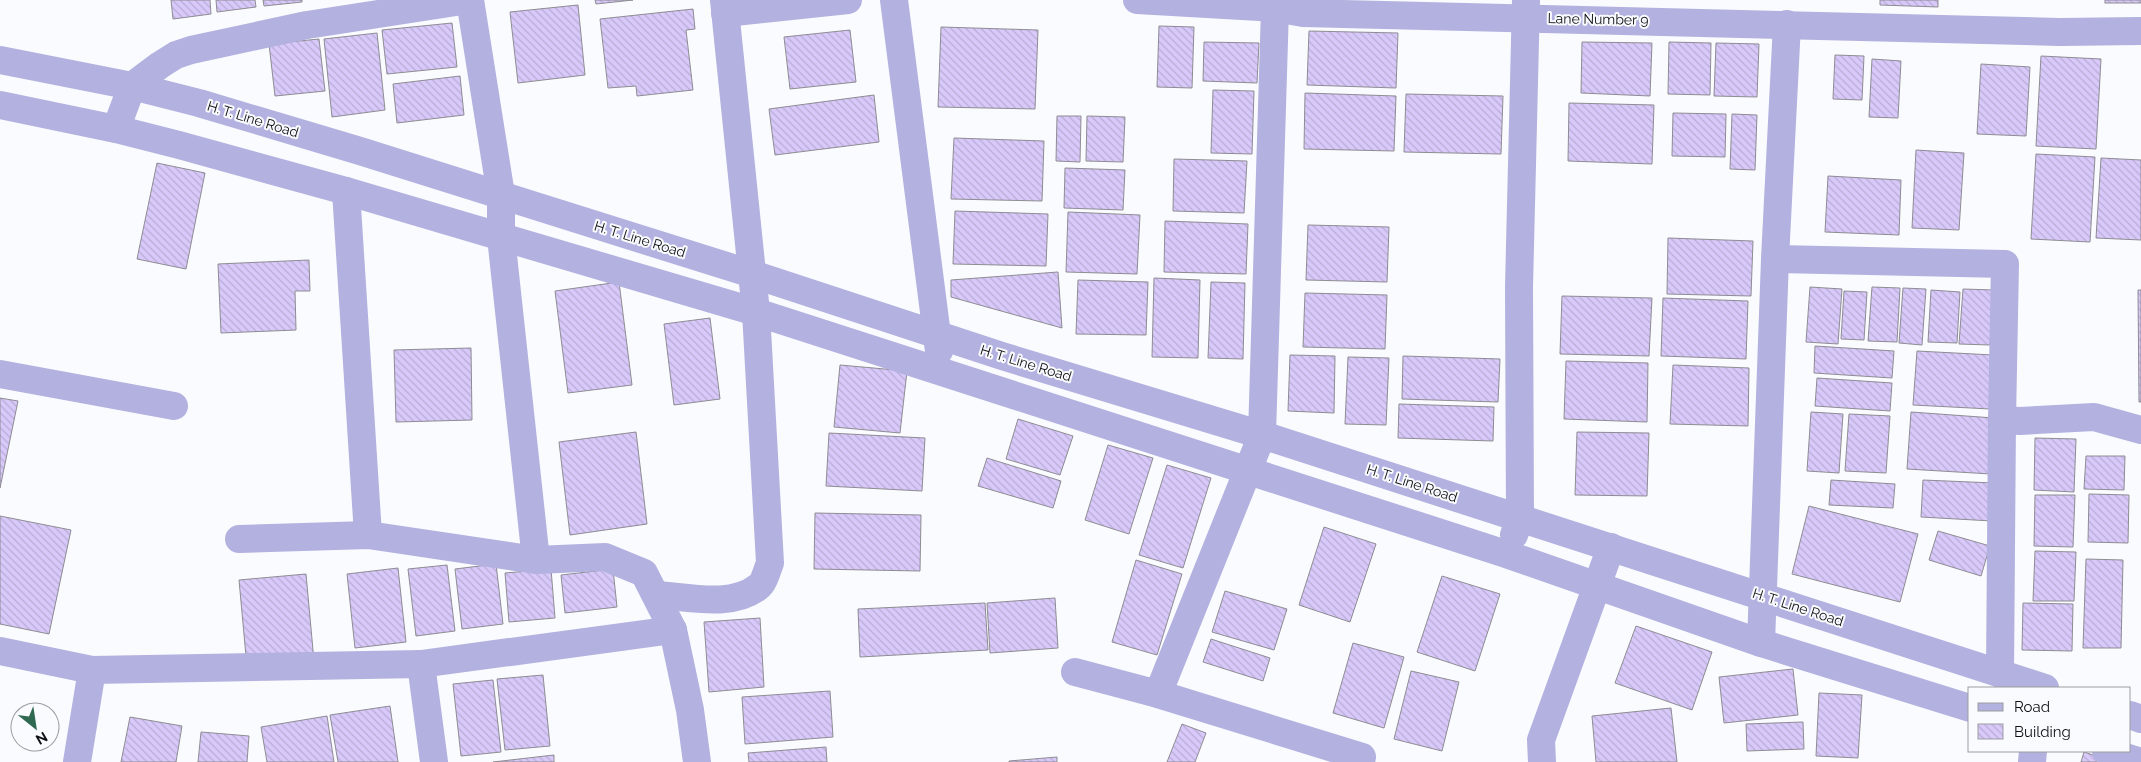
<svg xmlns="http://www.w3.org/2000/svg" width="2141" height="762" viewBox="0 0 2141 762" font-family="Raleway,sans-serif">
	<defs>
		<pattern id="building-back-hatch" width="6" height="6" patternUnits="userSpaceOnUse" patternTransform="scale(1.25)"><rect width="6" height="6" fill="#d8c9fa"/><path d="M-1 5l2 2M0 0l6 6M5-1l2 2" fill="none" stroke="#b8acd5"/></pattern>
	</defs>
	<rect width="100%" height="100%" fill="#fafbfe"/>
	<g fill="url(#building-back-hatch)" stroke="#8e8c93">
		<polygon points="171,0 210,0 211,14 173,19"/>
		<polygon points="216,0 255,0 256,7 217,12"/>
		<polygon points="263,0 302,0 302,2 264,6"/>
		<polygon points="595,0 633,0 596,4"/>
		<polygon points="1880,0 1938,0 1938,7 1880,5"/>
		<rect x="2105" y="0" width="36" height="3"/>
		<polygon points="578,5 585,75 518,83 510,12"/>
		<polygon points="693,9 695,29 686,30 693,90 637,96 636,86 608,88 600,19"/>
		<polygon points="452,23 457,67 387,74 382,30"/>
		<polygon points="1159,26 1194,27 1192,88 1157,87"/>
		<polygon points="941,27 1038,30 1035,109 938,107"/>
		<polygon points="850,30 856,82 790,89 784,37"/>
		<polygon points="1309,31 1398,33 1396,88 1307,85"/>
		<polygon points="377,33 385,110 332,117 324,39"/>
		<polygon points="319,39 325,91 275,96 269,44"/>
		<polygon points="1204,42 1259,43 1257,83 1203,81"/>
		<polygon points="1582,42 1652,43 1650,96 1581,93"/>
		<polygon points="1669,42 1711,43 1710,95 1668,94"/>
		<polygon points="1716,43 1759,44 1757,97 1714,96"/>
		<polygon points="1835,55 1864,56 1862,100 1833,99"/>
		<polygon points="2041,56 2101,59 2096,149 2036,146"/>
		<polygon points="1872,59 1901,61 1898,118 1869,117"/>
		<polygon points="1981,64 2030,67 2026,136 1977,134"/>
		<polygon points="460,76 464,115 397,123 393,84"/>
		<polygon points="1213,90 1254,91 1252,154 1211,153"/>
		<polygon points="1305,93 1396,96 1394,151 1304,149"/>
		<polygon points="1406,94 1503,96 1501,154 1404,152"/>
		<polygon points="874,95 879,142 775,155 769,109"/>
		<polygon points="1569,103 1654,105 1652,164 1568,161"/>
		<polygon points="1673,113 1726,114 1725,157 1672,156"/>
		<polygon points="1732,114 1757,115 1755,170 1730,169"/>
		<polygon points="1057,116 1081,116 1080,162 1056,161"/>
		<polygon points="1087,116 1125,117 1123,162 1086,161"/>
		<polygon points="954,138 1044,141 1042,201 951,199"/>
		<polygon points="1916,150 1964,153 1959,230 1912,228"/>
		<polygon points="2036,154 2095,157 2090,242 2031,239"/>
		<polygon points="2101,158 2141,160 2141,240 2096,238"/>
		<polygon points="1174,159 1247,161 1244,213 1173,211"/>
		<polygon points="157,163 205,173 186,269 137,259"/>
		<polygon points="1065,168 1125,170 1123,210 1064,208"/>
		<polygon points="1828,176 1901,180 1899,235 1825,232"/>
		<polygon points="955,211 1048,214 1046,266 953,264"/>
		<polygon points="1068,212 1140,215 1137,274 1066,272"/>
		<polygon points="1165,221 1248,224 1246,274 1164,272"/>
		<polygon points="1308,225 1389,227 1387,282 1306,280"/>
		<polygon points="1668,238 1753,241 1751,296 1667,294"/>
		<polygon points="309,260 310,291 295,291 296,330 221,333 218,264"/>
		<polygon points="1058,272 1062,328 951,297 951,280"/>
		<polygon points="1154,278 1200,280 1198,358 1152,357"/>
		<polygon points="1078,280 1148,282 1146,335 1076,334"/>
		<polygon points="619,282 632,385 568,393 555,291"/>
		<polygon points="1211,282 1245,283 1243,359 1208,358"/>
		<polygon points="1810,287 1842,289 1838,344 1806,342"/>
		<polygon points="1872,287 1900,288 1897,342 1868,341"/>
		<polygon points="1903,288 1926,289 1922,345 1899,343"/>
		<polygon points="1963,289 1994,290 1990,345 1959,344"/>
		<polygon points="1931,290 1960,292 1957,343 1928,342"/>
		<polygon points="2138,290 2141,290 2141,402 2139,402"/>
		<polygon points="1844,291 1867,292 1864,340 1841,339"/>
		<polygon points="1305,293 1387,295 1385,349 1303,347"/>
		<polygon points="1562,296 1652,298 1649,356 1560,354"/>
		<polygon points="1663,298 1748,301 1746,359 1661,356"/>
		<polygon points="710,318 720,399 674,405 664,324"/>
		<polygon points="1815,346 1894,351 1892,378 1814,373"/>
		<polygon points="471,348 472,420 396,422 394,350"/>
		<polygon points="1917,351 1993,355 1990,409 1913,405"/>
		<polygon points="1290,355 1335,356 1334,413 1288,411"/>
		<polygon points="1403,356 1500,359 1498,402 1402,399"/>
		<polygon points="1348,357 1389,358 1386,425 1345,424"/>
		<polygon points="1566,361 1648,363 1647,422 1564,419"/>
		<polygon points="840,365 907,371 900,433 834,427"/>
		<polygon points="1673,365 1749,368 1748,426 1670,424"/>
		<polygon points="1817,378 1892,383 1890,411 1815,406"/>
		<polygon points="0,398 18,401 0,488"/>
		<polygon points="1399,404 1494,407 1493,441 1398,438"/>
		<polygon points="1811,412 1843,414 1839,473 1807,471"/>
		<polygon points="1911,412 1994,418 1991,474 1907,469"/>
		<polygon points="1849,414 1890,416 1886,473 1845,471"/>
		<polygon points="1018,419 1073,436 1060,475 1006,459"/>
		<polygon points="636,432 647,524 570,535 559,442"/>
		<polygon points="1577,432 1649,433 1647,496 1575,495"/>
		<polygon points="829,433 925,438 922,491 826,486"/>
		<polygon points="2035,438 2076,439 2074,492 2034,490"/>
		<polygon points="1108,445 1153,458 1129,534 1085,520"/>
		<polygon points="2086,456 2125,456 2124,490 2084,489"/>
		<polygon points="987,458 1061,481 1053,508 978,486"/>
		<polygon points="1167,465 1211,478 1183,568 1139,555"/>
		<polygon points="1831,480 1895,484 1893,508 1829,505"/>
		<polygon points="1923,480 1994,483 1992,521 1921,517"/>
		<polygon points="2089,494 2129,495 2128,543 2088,542"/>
		<polygon points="2035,495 2075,495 2073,547 2034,546"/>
		<polygon points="1809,506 1918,534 1900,602 1792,574"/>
		<polygon points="815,513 921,515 920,571 814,569"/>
		<polygon points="0,516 71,530 49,634 0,624"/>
		<polygon points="1324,527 1376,544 1350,622 1299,605"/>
		<polygon points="1938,531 1990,546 1981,576 1929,560"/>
		<polygon points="2035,551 2076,552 2074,601 2033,601"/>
		<polygon points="2086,559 2123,560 2121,648 2083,648"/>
		<polygon points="1136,560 1182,574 1157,655 1112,642"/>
		<polygon points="496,564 503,624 462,629 455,569"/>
		<polygon points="447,565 455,631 416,636 408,569"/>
		<polygon points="398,568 406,642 355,648 347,574"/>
		<polygon points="551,569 555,618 509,622 505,573"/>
		<polygon points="613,569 617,607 565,613 561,575"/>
		<polygon points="306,574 314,661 247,667 239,580"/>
		<polygon points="1442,576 1500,594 1475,671 1417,652"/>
		<polygon points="1225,591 1287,609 1274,650 1212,632"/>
		<polygon points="1055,598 1058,648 990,653 987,603"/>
		<polygon points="985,603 988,650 860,657 858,609"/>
		<polygon points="2023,603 2073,604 2072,651 2022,650"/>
		<polygon points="760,618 764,687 709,692 704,622"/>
		<polygon points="1636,626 1712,652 1692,710 1615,683"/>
		<polygon points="1211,639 1270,658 1263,681 1203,662"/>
		<polygon points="1353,643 1404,657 1384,728 1333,713"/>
		<polygon points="1793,669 1798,715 1724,723 1719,677"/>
		<polygon points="1411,671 1459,682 1442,751 1394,739"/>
		<polygon points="543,675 550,746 505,750 497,679"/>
		<polygon points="493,680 501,752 461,756 453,684"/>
		<polygon points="830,691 833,737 745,744 742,697"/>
		<polygon points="1819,693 1862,695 1858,758 1816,756"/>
		<polygon points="390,706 398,762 338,762 330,715"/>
		<polygon points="1671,708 1677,762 1596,762 1592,716"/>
		<polygon points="327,716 334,762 267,762 261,727"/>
		<polygon points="130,717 182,726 176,762 121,762"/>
		<polygon points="1803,722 1804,749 1747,751 1746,724"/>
		<polygon points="1182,724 1206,733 1195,762 1167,762"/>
		<polygon points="201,732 249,736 247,762 198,762"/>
		<polygon points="826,747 827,762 749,762 748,753"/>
		<polygon points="2084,752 2115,762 2081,762"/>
		<polygon points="554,755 554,762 493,762"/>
		<polygon points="1057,757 1057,762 1009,762 1009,761"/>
	</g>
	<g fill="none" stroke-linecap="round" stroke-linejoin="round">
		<g stroke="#b2b1e0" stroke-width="28">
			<polyline points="470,0 501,195 501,237 536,560"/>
			<polyline points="894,0 939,351"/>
			<polyline points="1137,0 1275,8 1303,13 2060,32 2141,31"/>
			<polyline points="725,13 848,0"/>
			<polyline points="0,60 132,86 199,103 360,151 752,274 1002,356 1262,435 2045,688"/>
			<polyline points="0,105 116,129 179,145 346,191 756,312 1506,554 1761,643 1970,708"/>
			<polyline points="116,129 132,86 160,65 176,55 191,50 307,25 469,0"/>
			<polyline points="346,191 368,535"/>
			<polyline points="1775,259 2005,264 2002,420 2020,421 2094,417 2141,430"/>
			<polyline points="0,374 174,406"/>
			<polyline points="1514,535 1520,518 1519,287 1526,0"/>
			<polyline points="239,539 368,535 536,560 605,557 644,573 673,630 690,710 697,762"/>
			<path d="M657 595C688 597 732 608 758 587 764 583 767 570 770 563L756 312 724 0"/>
			<polyline points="1761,643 1775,259 1787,24"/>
			<polyline points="0,651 92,670 421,664 673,630"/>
			<polyline points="421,664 434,762"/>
			<polyline points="1075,672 1158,694 1262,435 1275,8"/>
			<polyline points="2000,674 2002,420"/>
			<polyline points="1158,694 1362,757"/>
			<polyline points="2130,715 2141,719"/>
			<polyline points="2106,751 2141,762"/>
			<polyline points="77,762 92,670"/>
			<polyline points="1542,762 1541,740 1611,547"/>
			<polyline points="2032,762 2033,751"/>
		</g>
	</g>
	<g text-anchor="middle" stroke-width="4" stroke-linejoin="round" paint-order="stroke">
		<g font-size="14" fill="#0f1013" stroke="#fafbfe">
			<text transform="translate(1598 19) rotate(1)" y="5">Lane Number 9</text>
			<text transform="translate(253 119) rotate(17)" y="5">H. T. Line Road</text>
			<text transform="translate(640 239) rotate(17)" y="5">H. T. Line Road</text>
			<text transform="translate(1026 363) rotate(17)" y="5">H. T. Line Road</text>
			<text transform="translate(1412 483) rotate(18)" y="5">H. T. Line Road</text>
			<text transform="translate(1798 607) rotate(18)" y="5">H. T. Line Road</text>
		</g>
	</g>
	<rect x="1968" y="687" width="162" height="65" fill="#fafbfe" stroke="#9c9da0"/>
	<rect x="1978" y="703" width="25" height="8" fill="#b2b1e0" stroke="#9c9da0"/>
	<text x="2014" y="712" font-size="15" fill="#0f1013">Road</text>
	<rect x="1978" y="724" width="25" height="15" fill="url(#building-back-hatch)" stroke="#9c9da0"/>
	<text x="2014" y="737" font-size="15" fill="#0f1013">Building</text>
	<g transform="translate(35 727) rotate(150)"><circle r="24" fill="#fafbfe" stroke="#9c9da0"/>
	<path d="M0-4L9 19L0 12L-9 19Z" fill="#2f6952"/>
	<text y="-8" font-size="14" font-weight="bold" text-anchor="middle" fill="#0f1013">N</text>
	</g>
</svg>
